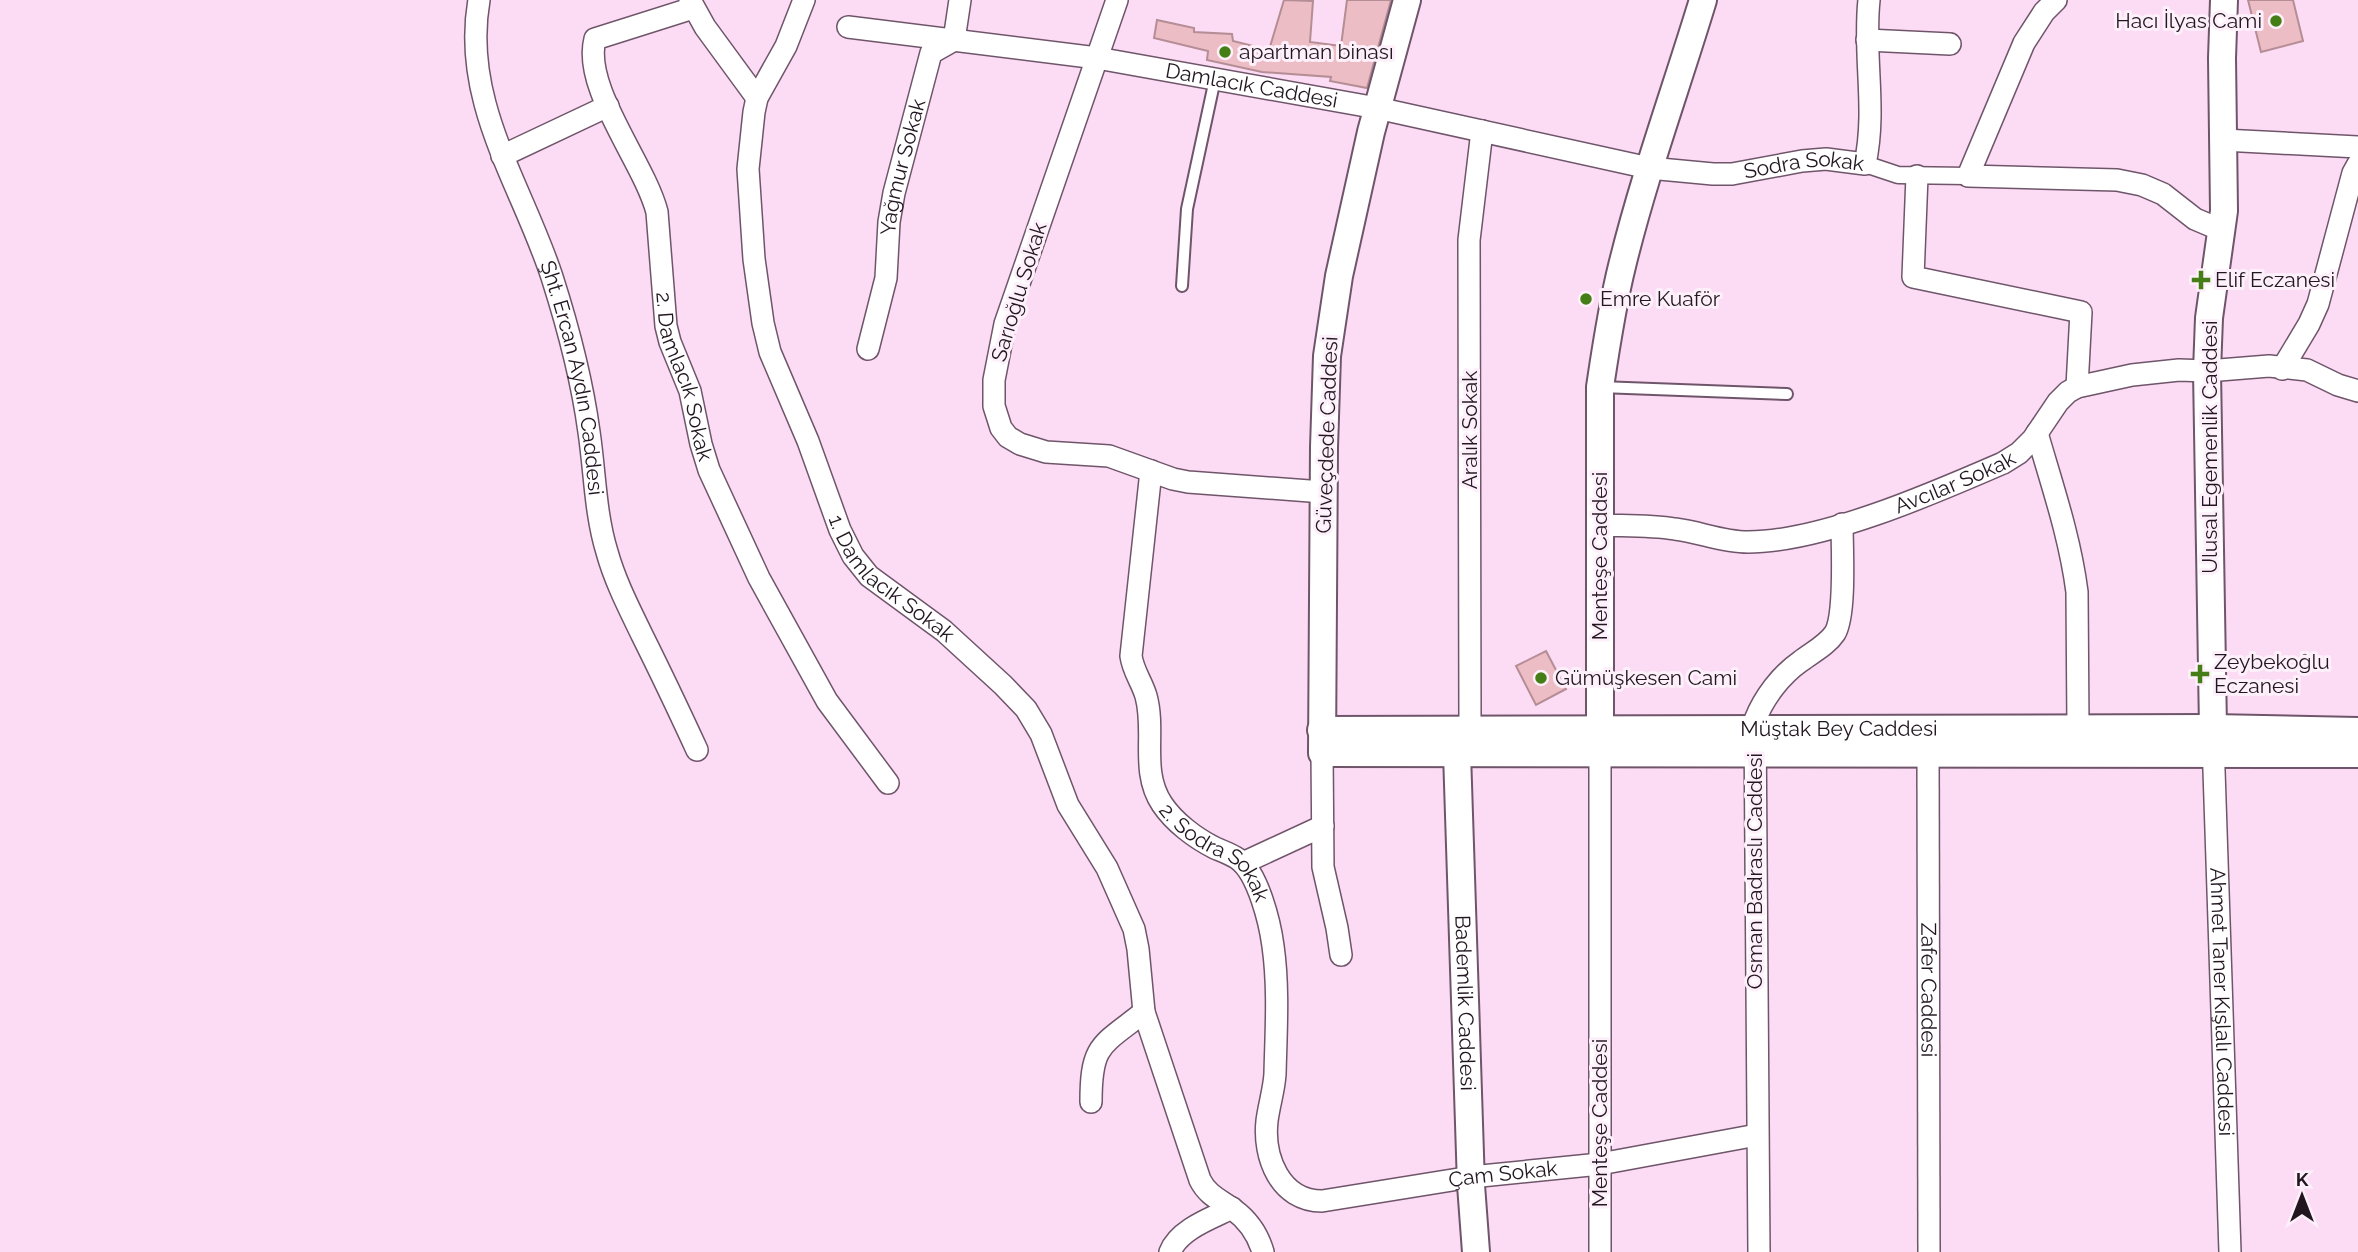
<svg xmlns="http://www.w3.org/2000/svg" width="2358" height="1252" viewBox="0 0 2358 1252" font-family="Raleway,sans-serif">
	<rect width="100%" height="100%" fill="#fcdcf5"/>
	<g fill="#edbdc6" stroke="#b48d95" stroke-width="2">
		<polygon points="1284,0 1313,1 1310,42 1341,46 1347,0 1391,0 1367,88 1330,81 1331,77 1262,72 1207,60 1208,51 1154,38 1157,20 1194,28 1194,32 1232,34 1233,41 1269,50"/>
		<polygon points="2248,0 2293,0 2303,41 2261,52"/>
		<polygon points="1546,651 1566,689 1536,705 1516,666"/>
	</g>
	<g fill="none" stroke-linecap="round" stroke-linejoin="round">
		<g stroke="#6f556a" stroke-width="14">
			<g id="service">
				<polyline points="1182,286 1187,209 1215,79"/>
				<polyline points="1600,387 1787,394"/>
			</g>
		</g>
		<g stroke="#6f556a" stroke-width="19">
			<polyline id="pedestrian" points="1865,164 1898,175 1968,176"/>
		</g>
		<g stroke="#6f556a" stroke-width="24">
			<g id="minor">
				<path id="s1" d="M479 0C461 102 522 185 552 277 568 327 582 380 589 432 595 472 595 513 607 552 615 581 629 608 642 635 661 673 679 711 697 750"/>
				<polyline points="690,0 705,27 757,98"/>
				<path id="s2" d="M804 0 786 46 757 98 754 112 748 169 754 259 763 323 770 352 808 441 840 530 853 556 869 576 944 631 1003 685 1026 709 1041 734 1068 805 1107 868 1134 929 1138 949 1144 1012 1200 1180C1208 1196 1221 1200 1234 1210 1249 1221 1258 1235 1263 1252"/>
				<polyline points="1117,0 1005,324 994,380 994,406 1001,428 1008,437 1020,444 1046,452 1109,456 1173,479 1188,482 1323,492"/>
				<polyline points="2056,0 2044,12 2024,43 1968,176 2117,180 2142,185 2163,194 2195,219 2221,230"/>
				<path id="s3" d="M693 8 595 39C582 88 644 162 657 212L666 326 670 342 690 391 701 444 709 470 759 578 827 701 888 783"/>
				<path id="s4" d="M848 27 1097 58 1377 108 1649 168 1713 174H1732L1802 161 1826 159 1865 164C1877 109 1863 55 1869 0"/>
				<polyline points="1867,40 1950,44"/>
				<polyline points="2223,140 2358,147"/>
				<polyline points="502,156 608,106"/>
				<polyline points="1917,176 1913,277 2081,312 2077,387"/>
				<path id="s5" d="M868 349 886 278 889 222 894 193 931 53 954 40 960 0"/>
				<polyline points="2282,369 2309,324 2318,304 2353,173 2358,164"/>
				<path d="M2037 433C2052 485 2070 537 2077 592L2078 728"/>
				<path id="s6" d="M1151 471 1131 656C1133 671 1142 682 1146 696 1156 732 1140 771 1162 804 1174 822 1195 838 1215 848 1222 851 1231 854 1238 859 1258 873 1270 923 1273 946 1279 988 1276 1032 1275 1074 1274 1090 1269 1105 1267 1121 1263 1157 1280 1201 1322 1201L1471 1177 1600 1164 1757 1135"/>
				<path id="s7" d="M1600 525C1624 526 1650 525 1675 529 1700 532 1722 542 1748 542 1822 542 1934 493 2003 463L2019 453 2033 439 2058 402 2068 392 2077 387 2132 375 2179 370 2207 371 2269 366 2307 370 2338 385 2358 391"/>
				<polyline points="1470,729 1469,240 1482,131"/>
				<path id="s8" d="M1928 740 1929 1252"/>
				<path id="s9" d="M2213 740 2230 1252"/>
				<polyline points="1322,753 1323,867 1337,928 1341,955"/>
				<polyline points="1243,863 1323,826"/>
				<path d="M1091 1102C1091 1044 1101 1046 1144 1012"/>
				<path d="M1170 1252C1179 1229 1212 1218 1232 1208"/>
				<polyline points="1600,1252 1600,740"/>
				<path d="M1759 1252 1755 720C1764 697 1781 675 1801 661 1813 652 1827 645 1835 633 1846 614 1842 548 1842 524"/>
			</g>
		</g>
		<g stroke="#6f556a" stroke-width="30">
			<g id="tertiary">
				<polyline points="1407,0 1371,132 1339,276 1327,356 1324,447 1322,753 2358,754"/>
				<polyline points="2213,728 2207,371 2209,318 2224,211 2222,58 2224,0"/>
				<path d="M1600 729V387C1606 347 1612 306 1622 266 1644 176 1676 89 1703 0"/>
				<path id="s10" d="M1321 730 2213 728 2358 731"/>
				<path id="s11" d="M1457 753 1471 1185 1476 1252"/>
			</g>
		</g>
		<use href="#service" stroke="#fff" stroke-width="10"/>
		<use href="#pedestrian" stroke="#fff" stroke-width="16"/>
		<use href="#minor" stroke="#fff" stroke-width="21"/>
		<use href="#tertiary" stroke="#fff" stroke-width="26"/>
	</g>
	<g fill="#457e16" stroke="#fdf0fa" stroke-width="2.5">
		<circle cx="2276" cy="21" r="7"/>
		<circle cx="1225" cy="52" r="7"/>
		<path d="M2197.5 269.5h7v7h7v7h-7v7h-7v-7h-7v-7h7z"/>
		<circle cx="1586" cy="299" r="7"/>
		<path d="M2196.5 663.5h7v7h7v7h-7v7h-7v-7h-7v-7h7z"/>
		<circle cx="1541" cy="678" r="7"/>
	</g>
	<g text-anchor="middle" stroke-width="6" stroke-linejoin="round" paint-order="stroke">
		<g font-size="21" fill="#221720" stroke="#fdf0fa" text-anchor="start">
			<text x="2262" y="28" text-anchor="end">Hacı İlyas Cami</text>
			<text x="1239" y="59">apartman binası</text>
			<text x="2215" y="287">Elif Eczanesi</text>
			<text x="1600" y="306">Emre Kuaför</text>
			<text x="2214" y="669">Zeybekoğlu<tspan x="2214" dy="24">Eczanesi</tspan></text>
			<text x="1555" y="685">Gümüşkesen Cami</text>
		</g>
		<g font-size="21" fill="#221720" stroke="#fdf0fa">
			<text dy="7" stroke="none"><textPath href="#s4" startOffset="408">Damlacık Caddesi</textPath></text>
			<text dy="7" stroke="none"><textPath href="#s5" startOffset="186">Yağmur Sokak</textPath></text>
			<text dy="7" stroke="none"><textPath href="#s4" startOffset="970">Sodra Sokak</textPath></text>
			<text transform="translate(1019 292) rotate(-73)" y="7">Sarıoğlu Sokak</text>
			<text dy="7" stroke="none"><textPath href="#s3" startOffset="457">2. Damlacık Sokak</textPath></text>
			<text dy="7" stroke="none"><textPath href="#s1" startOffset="394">Şht. Ercan Aydın Caddesi</textPath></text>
			<text transform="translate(1470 430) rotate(-90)" y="7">Aralık Sokak</text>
			<text transform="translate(1327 435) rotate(-88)" y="7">Güveçdede Caddesi</text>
			<text transform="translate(2210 447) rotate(-90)" y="7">Ulusal Egemenlik Caddesi</text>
			<text dy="7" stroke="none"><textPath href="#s7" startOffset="366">Avcılar Sokak</textPath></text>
			<text transform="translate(1600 556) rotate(-90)" y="7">Menteşe Caddesi</text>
			<text dy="7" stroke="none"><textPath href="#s2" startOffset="628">1. Damlacık Sokak</textPath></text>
			<text dy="7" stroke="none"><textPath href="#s10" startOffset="518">Müştak Bey Caddesi</textPath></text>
			<text dy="7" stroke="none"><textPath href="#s6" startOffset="413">2. Sodra Sokak</textPath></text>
			<text transform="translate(1755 871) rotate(-90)" y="7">Osman Badraslı Caddesi</text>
			<text dy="7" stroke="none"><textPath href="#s8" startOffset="250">Zafer Caddesi</textPath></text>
			<text dy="7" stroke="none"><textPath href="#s11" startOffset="250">Bademlik Caddesi</textPath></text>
			<text dy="7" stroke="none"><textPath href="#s9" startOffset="262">Ahmet Taner Kışlalı Caddesi</textPath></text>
			<text transform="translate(1600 1123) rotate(-90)" y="7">Menteşe Caddesi</text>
			<text dy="7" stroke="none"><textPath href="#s6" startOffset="999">Çam Sokak</textPath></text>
		</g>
	</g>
	<g transform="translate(2302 1196)" stroke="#fdf0fa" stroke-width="5" paint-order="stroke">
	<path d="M0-5L12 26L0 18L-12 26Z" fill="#221720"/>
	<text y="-10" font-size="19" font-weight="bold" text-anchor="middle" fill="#221720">K</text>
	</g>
</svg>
